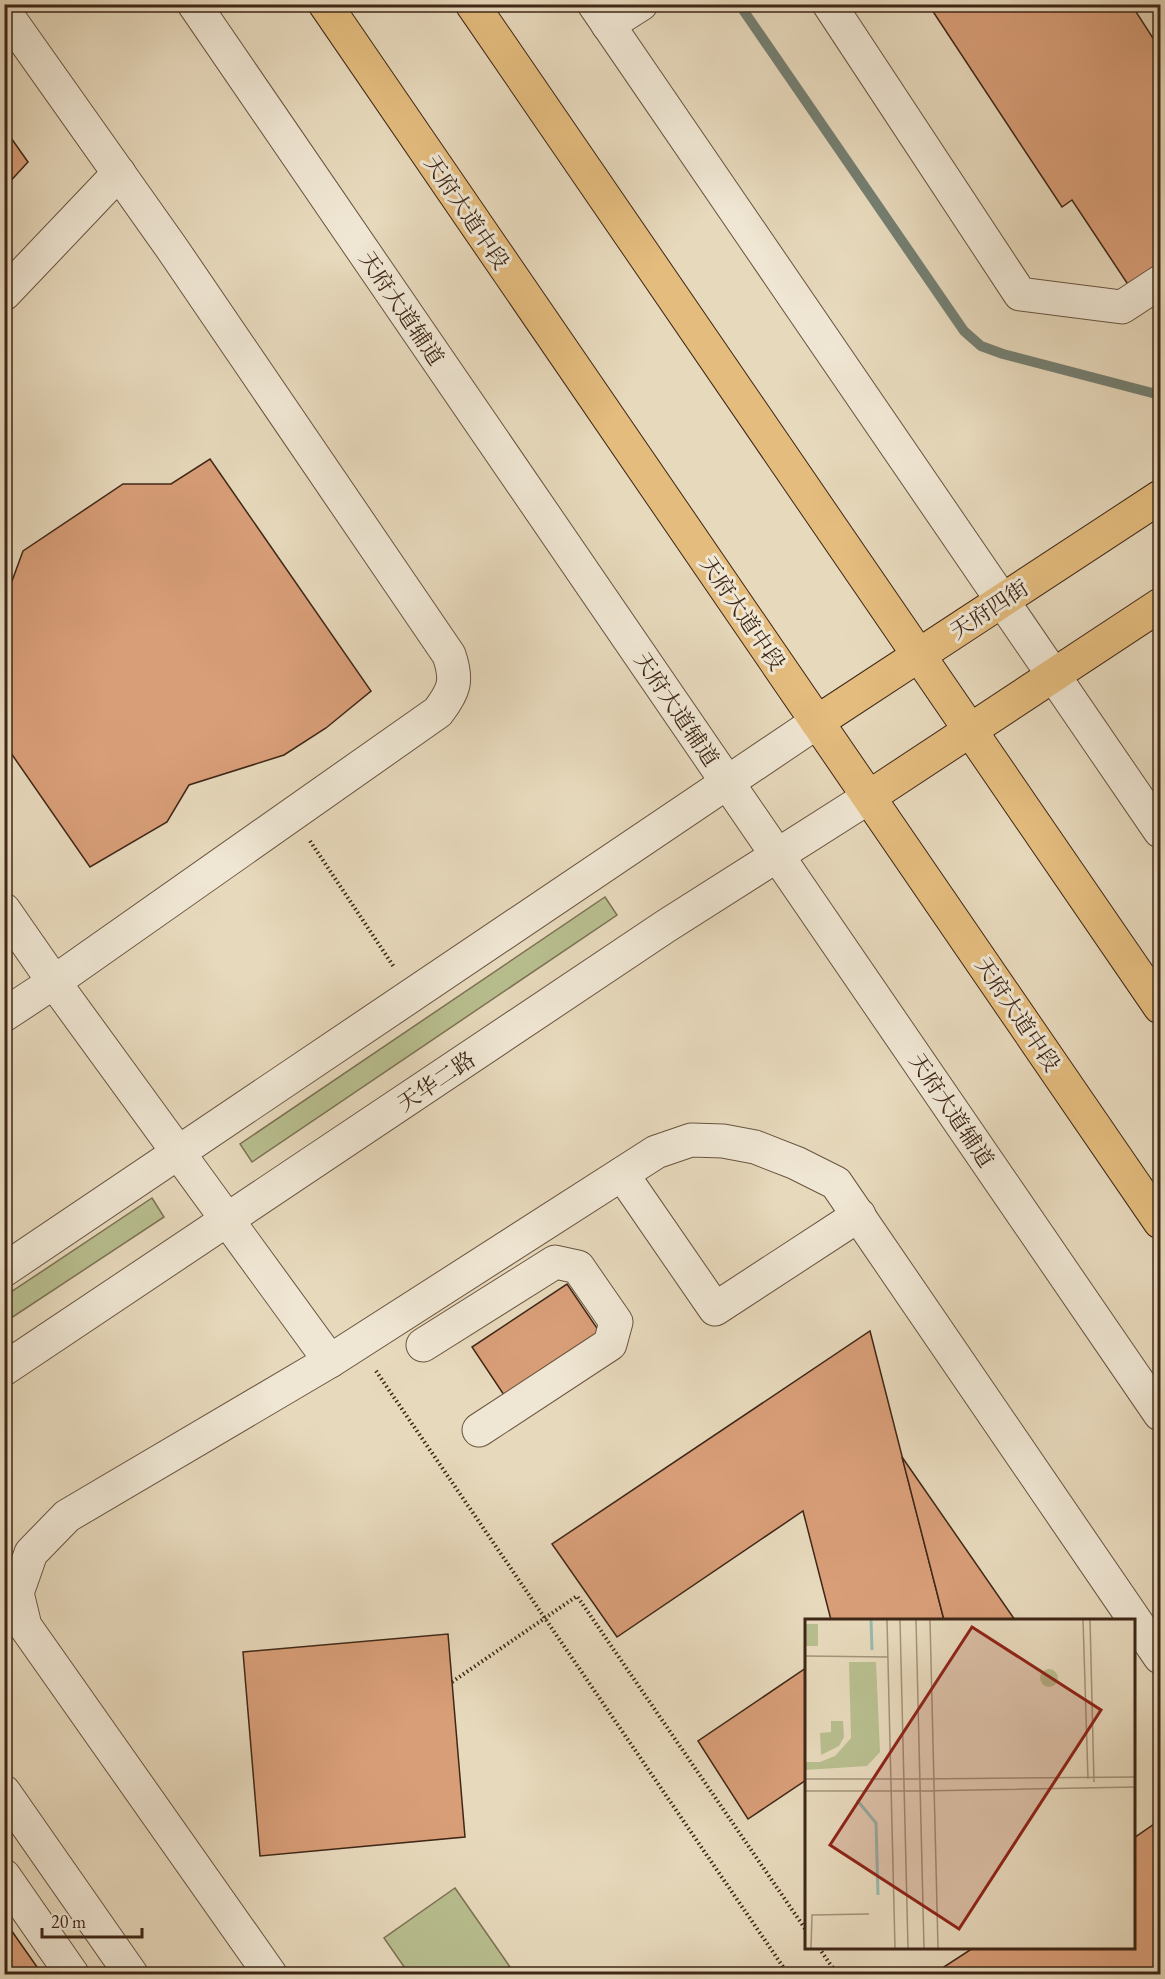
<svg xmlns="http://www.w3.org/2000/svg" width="1165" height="1979" viewBox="0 0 1165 1979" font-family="'EB Garamond','Noto Serif SC',serif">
	<rect width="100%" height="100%" fill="#e7d9bc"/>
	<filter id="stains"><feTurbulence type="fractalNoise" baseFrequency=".00333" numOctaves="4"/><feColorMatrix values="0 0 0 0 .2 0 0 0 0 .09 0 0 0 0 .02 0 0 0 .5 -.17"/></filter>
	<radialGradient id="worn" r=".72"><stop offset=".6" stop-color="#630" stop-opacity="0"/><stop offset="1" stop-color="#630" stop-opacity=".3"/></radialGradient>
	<g fill="#b8be8f" stroke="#7c7253" stroke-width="1.5">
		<polygon points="605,897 617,915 252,1162 240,1144"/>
		<polygon points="152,1198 164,1217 5,1322 5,1296"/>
		<polygon points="455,1888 515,1974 409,1974 384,1938"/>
	</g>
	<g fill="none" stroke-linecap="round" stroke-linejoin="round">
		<polyline stroke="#747f72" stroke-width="10" points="739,4 964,331 981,346 1003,354 1160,395"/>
	</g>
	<g fill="#d89e78" stroke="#3f2717" stroke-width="1.5">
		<polygon points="928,4 1131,4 1160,49 1160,270 1131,289 1072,200 1062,207"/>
		<polygon points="4,128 28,162 4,188"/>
		<polygon points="210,459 371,691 326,728 284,755 189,785 167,822 90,867 4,743 4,603 23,551 123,484 171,484"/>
		<polygon points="567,1284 601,1334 506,1398 472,1347"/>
		<polygon points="870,1331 944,1620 831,1620 803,1511 617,1637 552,1544"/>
		<polygon points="902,1457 1015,1620 944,1620"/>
		<polygon points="448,1634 465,1837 260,1856 243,1652"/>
		<polygon points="806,1668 806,1780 748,1819 698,1741"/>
		<polygon points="1160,1820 1160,1974 933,1974 973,1948 1134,1948 1134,1838"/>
		<polygon points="4,1920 42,1974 4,1974"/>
	</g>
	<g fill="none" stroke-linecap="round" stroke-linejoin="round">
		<g stroke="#695440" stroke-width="35">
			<g id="minor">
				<polyline points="194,4 1160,1414"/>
				<polyline points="594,4 1160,831"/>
				<polyline points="829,4 1020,294 1122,307 1160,282"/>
				<path d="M4 11 171 247 449 655C458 681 454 691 438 712L54 982 4 910"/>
				<polyline points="608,25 641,4"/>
				<polyline points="4,294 119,173"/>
				<polyline points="4,1015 54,982 330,1361"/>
				<polyline points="622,1174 715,1309 859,1215"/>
				<polyline points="4,1270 817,722"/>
				<polyline points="423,1345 555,1262 578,1267 616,1322 610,1344 479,1430"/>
				<polyline points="4,1369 666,926 869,797"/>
				<polyline points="4,1792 131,1974"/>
				<polyline points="4,1876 72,1974"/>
				<polyline points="270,1974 25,1626 17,1593 31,1553 67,1516 330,1361 656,1152 691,1140 723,1141 755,1147 796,1163 836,1183 1160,1657"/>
			</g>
		</g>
		<g stroke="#3f2717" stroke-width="35">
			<g id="major">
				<polyline points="325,4 1160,1222"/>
				<polyline points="472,4 1160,1007"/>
				<polyline points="817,722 1160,497"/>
				<polyline points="869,797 1160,605"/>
			</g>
		</g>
		<g stroke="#3f2717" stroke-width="4" stroke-dasharray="1.5 3" stroke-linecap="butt">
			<polyline points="310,841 394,967"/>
			<polyline points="376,1371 788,1974"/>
			<polyline points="819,1948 837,1974"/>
		</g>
		<use href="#minor" stroke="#efe6d3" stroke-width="33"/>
		<use href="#major" stroke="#e4bc7e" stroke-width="33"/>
		<polyline stroke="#3f2717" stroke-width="4" stroke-dasharray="1.5 3" stroke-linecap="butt" points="452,1682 577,1596 806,1930"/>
	</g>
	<g text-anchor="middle" stroke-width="6" stroke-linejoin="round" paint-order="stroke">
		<g font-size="22" fill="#3f2717" stroke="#efe6d3">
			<text transform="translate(467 212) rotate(56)" y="8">天府大道中段</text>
			<text transform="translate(402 308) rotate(56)" y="8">天府大道辅道</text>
			<text transform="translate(989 609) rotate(-33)" y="8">天府四街</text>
			<text transform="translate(743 613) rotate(56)" y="8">天府大道中段</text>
			<text transform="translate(677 709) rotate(56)" y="8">天府大道辅道</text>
			<text transform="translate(1018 1014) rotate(56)" y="8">天府大道中段</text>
			<text transform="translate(436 1081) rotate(-34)" y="8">天华二路</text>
			<text transform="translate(952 1110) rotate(56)" y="8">天府大道辅道</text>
		</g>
	</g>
	<g transform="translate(805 1619)">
		<rect width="330" height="330" fill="#e7d9bc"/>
		<path d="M0 5H13V27H0ZM44 43H71L75 133 62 147 0 151V143H15L30 137 46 119ZM235 59a9 9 0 1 1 18 0a9 9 0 1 1-18 0ZM26 102H38L39 118 34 127 16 136 15 114 26 113Z" fill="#b8be8f"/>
		<path fill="none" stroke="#97baaf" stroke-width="3" d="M66 1 67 31M52 181 71 204 73 276"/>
		<path fill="none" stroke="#a4927a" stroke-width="1.5" d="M82 1 90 329M95 1 103 329M111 1 119 329M125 1 133 329M278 1 283 160M285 1 289 163M0 37 83 38M0 160H115M115 160 330 158M0 172H115M115 172 330 168M6 329 7 296 64 295"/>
		<path fill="#8f2418" fill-opacity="0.15" stroke="#8f2418" stroke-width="3" d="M167 8 296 91 154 310 25 226Z"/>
		<rect width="330" height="330" fill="none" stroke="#3f2717" stroke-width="3"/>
	</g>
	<rect width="1165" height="1979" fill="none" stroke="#e7d9bc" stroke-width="24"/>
	<rect x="6" y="6" width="1153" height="1967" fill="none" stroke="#3f2717" stroke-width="3"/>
	<rect x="12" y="12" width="1141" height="1955" fill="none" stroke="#3f2717" stroke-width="1.5"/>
	<path d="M42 1928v9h100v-9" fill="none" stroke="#3f2717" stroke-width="3"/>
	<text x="51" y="1928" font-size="18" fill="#3f2717" stroke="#efe6d3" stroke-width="4.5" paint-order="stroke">20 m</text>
	<rect width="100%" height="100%" filter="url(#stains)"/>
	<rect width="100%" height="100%" fill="url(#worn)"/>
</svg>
